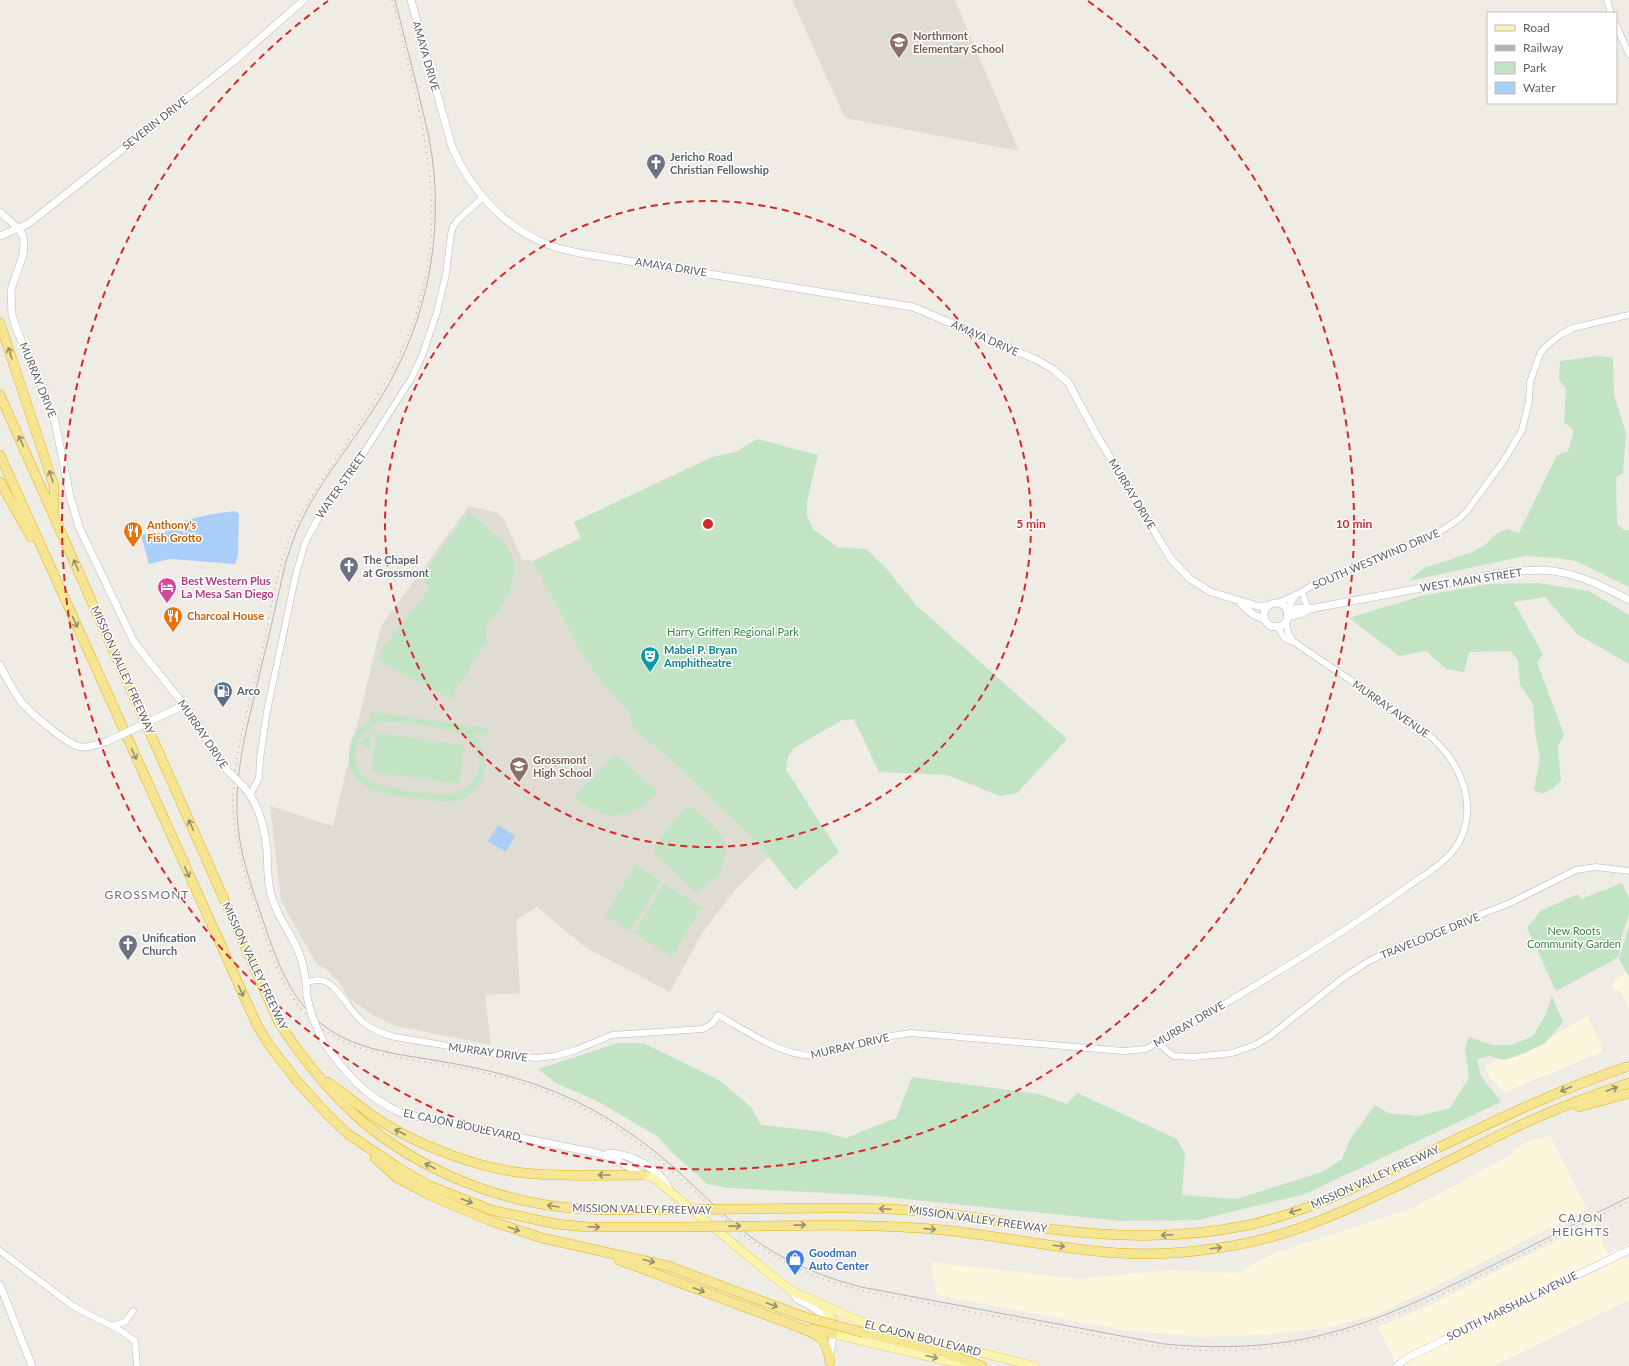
<svg xmlns="http://www.w3.org/2000/svg" width="1629" height="1366" viewBox="0 0 1629 1366" font-family="Lato,sans-serif">
	<rect width="100%" height="100%" fill="#eeece4"/>
	<g fill="#fcf7dc">
		<polygon points="1629,969 1629,1008 1620,990 1615,991 1612,984"/>
		<polygon points="1587,1016 1601,1044 1602,1052 1503,1093 1486,1071 1486,1065 1540,1044"/>
		<polygon points="1550,1135 1587,1209 1430,1289 1378,1314 1331,1327 1265,1335 1201,1337 1122,1330 937,1295 931,1262 1078,1279 1170,1270 1238,1273 1275,1253 1410,1209 1504,1159 1524,1143"/>
		<polygon points="1593,1223 1608,1254 1629,1244 1629,1300 1493,1366 1397,1366 1378,1327 1422,1309"/>
	</g>
	<g fill="#dedcd3">
		<polygon points="792,0 955,0 1019,151 845,118"/>
		<polygon points="469,506 498,513 503,518 522,559 533,561 579,650 606,688 630,713 632,728 670,759 728,813 756,841 769,857 735,890 702,933 670,992 585,947 537,907 516,920 520,993 485,995 491,1045 396,1026 371,1014 349,998 338,981 327,970 316,963 281,901 270,806 333,826 381,626"/>
	</g>
	<g fill="#c2e4c5" fill-rule="evenodd">
		<polygon points="1597,356 1613,358 1614,395 1626,433 1623,473 1616,477 1617,524 1624,530 1629,530 1629,587 1576,561 1556,558 1525,556 1408,581 1424,568 1470,553 1485,545 1497,533 1507,529 1519,533 1557,455 1568,451 1574,430 1564,422 1566,389 1559,380 1560,361"/>
		<polygon points="757,439 818,455 807,501 807,516 813,529 837,547 866,549 886,568 916,605 1067,739 1017,793 1000,796 947,775 879,772 854,719 842,720 794,748 788,756 786,770 839,852 795,890 756,841 670,759 632,728 630,713 606,688 579,650 533,561 581,538 574,522 712,457 736,452"/>
		<polygon points="468,514 473,515 506,544 516,567 509,595 486,628 487,640 451,699 384,664 379,658 382,649 430,588 420,578"/>
		<polygon points="1538,583 1589,591 1629,615 1629,664 1577,634 1545,597 1514,602 1543,655 1537,662 1564,735 1558,746 1561,781 1552,789 1542,794 1534,790 1540,758 1535,732 1533,704 1520,685 1518,661 1511,651 1469,652 1464,672 1446,669 1426,651 1399,656 1349,618 1421,596 1488,584"/>
		<path d="M371 712 489 728 488 735 473 733C492 755 489 790 458 800 445 804 430 800 416 798 387 794 348 793 349 754 349 739 358 727 370 719ZM382 722C398 721 457 728 468 738 495 762 471 798 437 794 409 790 344 791 357 746 360 733 370 726 382 722Z"/>
		<polygon points="372,730 374,731 372,733 370,749 360,743 371,733"/>
		<polygon points="376,733 464,745 459,784 371,772"/>
		<path d="M613 756H618L657 792C647 807 627 818 608 815 595 813 584 804 574 797Z"/>
		<polygon points="687,805 712,823 727,845 720,874 697,893 654,853 655,845"/>
		<polygon points="636,865 661,881 630,931 605,916"/>
		<polygon points="1622,883 1629,898 1629,914 1622,936 1619,956 1610,962 1556,991 1527,928 1540,911 1578,894 1581,899"/>
		<polygon points="664,884 702,907 672,957 634,933"/>
		<polygon points="1629,925 1629,975 1628,976 1619,959"/>
		<polygon points="1552,996 1563,1022 1545,1043 1525,1053 1504,1060 1489,1056 1477,1059 1481,1076 1501,1102 1305,1194 1199,1220 1122,1221 866,1195 728,1188 707,1184 674,1154 657,1136 597,1101 556,1083 538,1069 618,1043 643,1043 719,1080 751,1107 761,1125 824,1132 846,1138 896,1118 912,1077 1039,1094 1067,1104 1077,1093 1177,1139 1185,1154 1182,1195 1236,1199 1322,1172 1342,1159 1351,1138 1375,1105 1388,1113 1419,1116 1450,1108 1469,1078 1465,1048 1469,1037 1492,1045 1512,1045 1533,1036 1546,1014"/>
	</g>
	<g fill="#a9cff9">
		<path d="M236 511 239 514 238 555 235 564 170 559 149 564 141 535 151 533H164C179 518 216 513 236 511Z"/>
		<polygon points="498,825 515,836 506,852 488,841"/>
	</g>
	<g fill="none" stroke-linecap="round" stroke-linejoin="round">
		<g stroke="#b7b9bd" stroke-width="7">
			<g id="tertiary">
				<polyline points="1607,0 1611,13"/>
				<polyline points="1616,25 1629,54"/>
				<polyline points="1303,591 1304,600 1309,609"/>
				<polyline points="1278,603 1296,595 1315,584 1439,532 1459,519 1467,511 1505,459 1522,430 1529,401 1530,382 1540,354 1544,348 1560,335 1573,328 1629,315"/>
				<polyline points="1286,610 1296,595"/>
				<polyline points="1285,622 1289,635 1294,642"/>
				<polyline points="250,795 259,778 260,759 267,711 296,574 305,543 316,522 349,476 411,379 422,356 437,312 446,274 451,234 453,227 458,220 483,197"/>
				<path d="M306 982C311 981 318 979 324 981 338 986 351 1013 364 1023 373 1030 384 1034 395 1037L503 1055 536 1058 555 1056 576 1050 612 1035 703 1029 712 1024 718 1015C747 1031 779 1055 813 1056L879 1038 911 1033 1124 1051 1145 1049 1168 1038C1247 990 1328 944 1403 890 1422 876 1447 863 1459 842 1474 814 1467 783 1450 758 1432 732 1404 717 1379 699 1350 680 1322 661 1294 642L1285 639 1277 626"/>
				<polyline points="1159,1043 1168,1052 1174,1056 1194,1057 1232,1053 1255,1045 1270,1036 1343,978 1369,961 1397,947 1510,903 1576,870 1596,867 1629,871"/>
				<polyline points="0,1251 73,1306 121,1331 135,1341 137,1366"/>
				<polyline points="111,1326 125,1322 133,1311"/>
			</g>
		</g>
		<g stroke="#b8babf" stroke-width="8">
			<g id="secondary">
				<path d="M411 0 452 147C471 191 506 230 552 246 560 249 570 251 579 253L913 307 1037 360 1054 370 1068 382 1096 434 1171 559 1190 579 1211 592 1257 606H1268"/>
				<polyline points="0,212 18,228 23,236 24,245 23,255 11,290 12,315 16,328 46,396 55,422 70,496 79,527 134,642 184,705 199,725 220,762 228,771"/>
				<polyline points="0,236 28,224 234,61 304,0"/>
				<circle cx="1276" cy="615" r="12"/>
				<polyline points="1241,604 1254,615 1264,619"/>
				<polyline points="1287,610 1300,608 1309,609"/>
				<path d="M1287 617 1303 613 1309 609 1513 571C1523 571 1534 570 1544 570 1575 572 1603 586 1629 600"/>
				<path d="M0 665C6 677 12 689 20 700 28 711 67 745 81 747 89 748 100 744 108 741"/>
				<polyline points="163,715 184,705"/>
				<path d="M243 786C258 803 265 828 267 851 268 864 267 877 270 890 274 911 288 929 297 948 304 963 306 979 307 996"/>
				<path d="M324 1043C347 1075 365 1096 401 1113L596 1153 613 1158 643 1175"/>
				<path d="M608 1153C632 1154 659 1168 670 1190"/>
				<polyline points="0,1285 32,1366"/>
				<polyline points="792,1291 797,1299 812,1307 820,1313 825,1320 833,1334 830,1356"/>
				<polyline points="1397,1366 1407,1358 1629,1250"/>
			</g>
		</g>
		<g stroke="#e8ce63" stroke-width="9">
			<g id="primary">
				<polyline points="643,1175 654,1178 771,1275 792,1291 871,1326 1035,1366"/>
				<polyline points="824,1306 833,1322 833,1329"/>
				<polyline points="833,1334 948,1361 969,1364"/>
			</g>
		</g>
		<g stroke="#e3b30f" stroke-width="10">
			<g id="motorway">
				<polyline points="0,323 54,486 54,511"/>
				<path d="M0 395 279 1023C301 1056 325 1087 354 1114 409 1164 488 1199 562 1207 595 1211 628 1210 662 1210"/>
				<polyline points="0,455 257,1025 269,1045 297,1081 327,1114 348,1134 397,1167 430,1186 491,1210 556,1224 588,1227 682,1227"/>
				<polyline points="0,482 31,537"/>
				<path d="M328 1082C345 1094 362 1109 379 1120 419 1146 478 1168 524 1173 564 1177 604 1175 643 1175"/>
				<polyline points="1579,1107 1629,1093"/>
				<polyline points="375,1158 396,1177 411,1185 429,1195 491,1221 542,1238 668,1266 802,1316"/>
				<path d="M741 1209C807 1208 874 1206 940 1213 980 1217 1019 1226 1059 1230 1123 1238 1186 1238 1249 1225 1303 1213 1354 1188 1404 1164 1478 1129 1551 1092 1629 1066"/>
				<path d="M761 1226C822 1225 882 1224 943 1230 1001 1236 1059 1249 1118 1253 1150 1255 1186 1253 1218 1248 1294 1238 1362 1203 1430 1170 1465 1153 1500 1134 1536 1118 1566 1105 1598 1093 1629 1083"/>
				<path d="M619 1260 793 1325C817 1335 826 1334 830 1362"/>
				<polyline points="812,1329 833,1334"/>
				<polyline points="864,1333 945,1353 982,1366"/>
			</g>
		</g>
		<use href="#tertiary" stroke="#fff" stroke-width="6"/>
		<use href="#secondary" stroke="#fff" stroke-width="7"/>
		<use href="#primary" stroke="#faf4ae" stroke-width="8"/>
		<use href="#motorway" stroke="#f6e593" stroke-width="9"/>
		<path stroke="#b3b3b4" stroke-width="1" d="M395 0C403 30 410 61 418 91 423 113 429 134 432 156 443 237 427 318 386 389 360 434 324 474 301 521 295 534 291 547 286 561 277 602 267 643 257 685 246 731 233 778 238 827 242 865 257 902 269 938 285 984 305 1023 353 1042 380 1053 410 1056 439 1061 492 1070 544 1083 591 1109 624 1127 654 1149 681 1174 704 1195 726 1218 751 1237 783 1261 822 1277 861 1287L1164 1344C1207 1348 1250 1348 1293 1341 1359 1330 1418 1302 1477 1273 1528 1248 1578 1222 1629 1197"/>
		<path stroke="#b3b3b4" stroke-width="1.5" stroke-dasharray="1 5" stroke-linecap="butt" d="M392 0C415 96 447 188 423 288 409 351 374 403 338 456 324 478 308 499 297 522 278 560 272 605 263 647 252 699 232 752 233 807 235 851 250 892 264 933 276 969 289 1003 320 1027 357 1056 406 1058 451 1066 490 1073 529 1083 566 1100 606 1118 641 1143 673 1172 703 1198 731 1228 765 1250 797 1271 832 1283 868 1292 932 1304 995 1316 1058 1328 1116 1340 1174 1353 1234 1350 1305 1347 1370 1328 1434 1298L1629 1201"/>
		<g stroke="#b8babf" stroke-width="8" stroke-linecap="butt">
			<g id="secondary-bridge">
				<polyline points="108,741 163,715"/>
				<polyline points="228,771 243,786"/>
				<path d="M307 996C310 1013 316 1028 324 1043"/>
			</g>
		</g>
		<g stroke="#e3b30f" stroke-width="10" stroke-linecap="butt">
			<g id="motorway-bridge">
				<polyline points="662,1210 741,1209"/>
				<polyline points="682,1227 761,1226"/>
				<polyline points="802,1316 864,1333"/>
			</g>
		</g>
		<use href="#secondary-bridge" stroke="#fff" stroke-width="7"/>
		<use href="#motorway-bridge" stroke="#f6e593" stroke-width="9"/>
	</g>
	<defs><path id="oneway-shaft" d="M-6 0H5M1.5-3L5.5 0L1.5 3" fill="none" stroke-width="1.6" stroke-linecap="round" stroke-linejoin="round"/></defs>
	<g stroke="#928e74">
		<use href="#oneway-shaft" transform="translate(10 353) rotate(-108)"/>
		<use href="#oneway-shaft" transform="translate(21 441) rotate(-114)"/>
		<use href="#oneway-shaft" transform="translate(51 476) rotate(-108)"/>
		<use href="#oneway-shaft" transform="translate(76 565) rotate(-114)"/>
		<use href="#oneway-shaft" transform="translate(75 622) rotate(66)"/>
		<use href="#oneway-shaft" transform="translate(134 754) rotate(66)"/>
		<use href="#oneway-shaft" transform="translate(191 825) rotate(-114)"/>
		<use href="#oneway-shaft" transform="translate(187 872) rotate(66)"/>
		<use href="#oneway-shaft" transform="translate(241 991) rotate(66)"/>
		<use href="#oneway-shaft" transform="translate(1566 1089) rotate(156)"/>
		<use href="#oneway-shaft" transform="translate(1612 1089) rotate(-20)"/>
		<use href="#oneway-shaft" transform="translate(400 1132) rotate(-152)"/>
		<use href="#oneway-shaft" transform="translate(430 1166) rotate(-153)"/>
		<use href="#oneway-shaft" transform="translate(604 1175) rotate(180)"/>
		<use href="#oneway-shaft" transform="translate(467 1201) rotate(21)"/>
		<use href="#oneway-shaft" transform="translate(553 1206) rotate(-171)"/>
		<use href="#oneway-shaft" transform="translate(885 1209) rotate(-177)"/>
		<use href="#oneway-shaft" transform="translate(1295 1211) rotate(163)"/>
		<use href="#oneway-shaft" transform="translate(800 1225) rotate(-1)"/>
		<use href="#oneway-shaft" transform="translate(735 1226) rotate(-1)"/>
		<use href="#oneway-shaft" transform="translate(594 1227) rotate(2)"/>
		<use href="#oneway-shaft" transform="translate(514 1229) rotate(20)"/>
		<use href="#oneway-shaft" transform="translate(930 1229) rotate(5)"/>
		<use href="#oneway-shaft" transform="translate(1167 1235) rotate(177)"/>
		<use href="#oneway-shaft" transform="translate(1059 1246) rotate(7)"/>
		<use href="#oneway-shaft" transform="translate(1216 1248) rotate(-7)"/>
		<use href="#oneway-shaft" transform="translate(649 1261) rotate(14)"/>
		<use href="#oneway-shaft" transform="translate(699 1290) rotate(21)"/>
		<use href="#oneway-shaft" transform="translate(772 1305) rotate(21)"/>
	</g>
	<use stroke="#93937e" href="#oneway-shaft" transform="translate(932 1357) rotate(14)"/>
	<g fill="none" stroke="#d62828" stroke-width="2" stroke-dasharray="7 5">
		<circle cx="708" cy="524" r="323"/>
		<path d="M1088 1A646 646 0 1 1 328 1"/>
	</g>
	<defs>
		<g id="school-pin" transform="scale(1)"><path d="M0 17L-7.5 6A9.5 9.5 0 1 1 7.5 6Z" fill="#8d6e63" stroke="#fff"/><path d="M0-5L7-2L0 1L-7-2ZM-4 1L0 2.5L4 1V4Q0 6-4 4Z" fill="#fff"/></g>
		<g id="church-pin" transform="scale(1)"><path d="M0 17L-7.5 6A9.5 9.5 0 1 1 7.5 6Z" fill="#6b7280" stroke="#fff"/><path d="M-1.2-6h2.4v3.5h3.3v2.4h-3.3V6h-2.4V-.1h-3.3v-2.4h3.3Z" fill="#fff"/></g>
		<g id="restaurant-pin" transform="scale(1)"><path d="M0 17L-7.5 6A9.5 9.5 0 1 1 7.5 6Z" fill="#e8710a" stroke="#fff"/><path d="M-5-6h1v4h1v-4h1v4h1v-4h1v5L-1.5 .5V6h-2V.5L-5-1ZM5-6V6H3V1.5H1.5Q1.5-4 5-6Z" fill="#fff"/></g>
		<g id="hotel-pin" transform="scale(1)"><path d="M0 17L-7.5 6A9.5 9.5 0 1 1 7.5 6Z" fill="#d1479c" stroke="#fff"/><path d="M-6-4.5h1.5V1H6V5H4.5V3h-9V5H-6ZM-4 0a1.8 1.8 0 1 1 3.6 0ZM.5 0V-2.5h3Q6-2.5 6 0Z" fill="#fff"/></g>
		<g id="theatre-pin" transform="scale(1)"><path d="M0 17L-7.5 6A9.5 9.5 0 1 1 7.5 6Z" fill="#0f9aa8" stroke="#fff"/><path d="M-5-5.5Q0-4 5-5.5V0Q5 5 0 6Q-5 5-5 0ZM-3.3-2.5H-1v1.5H-3.3ZM1-2.5H3.3v1.5H1ZM-2.8 1Q0 5.5 2.8 1Z" fill="#fff"/></g>
		<g id="fuel-pin" transform="scale(1)"><path d="M0 17L-7.5 6A9.5 9.5 0 1 1 7.5 6Z" fill="#5c6f8a" stroke="#fff"/><path d="M-5.5-6h7V0h2V4h1.3V-2.5L3-4.5l.8-.8L6-3V5H2.5V1h-1V6h-7ZM-4.2-4.7v3.2H.2V-4.7Z" fill="#fff"/></g>
		<g id="shop-pin" transform="scale(1)"><path d="M0 17L-7.5 6A9.5 9.5 0 1 1 7.5 6Z" fill="#3f7fe0" stroke="#fff"/><path d="M-5-2.5h2.3a2.7 3.5 0 0 1 5.4 0H5L5.5 6h-11ZM-1.5-2.5h3a1.5 2.3 0 0 0-3 0Z" fill="#fff"/></g>
	</defs>
	<g fill-rule="evenodd">
		<use href="#school-pin" x="899" y="42"/>
		<use href="#church-pin" x="656" y="163"/>
		<use href="#restaurant-pin" x="133" y="531"/>
		<use href="#church-pin" x="349" y="566"/>
		<use href="#hotel-pin" x="167" y="587"/>
		<use href="#restaurant-pin" x="173" y="616"/>
		<use href="#theatre-pin" x="650" y="656"/>
		<use href="#fuel-pin" x="223" y="691"/>
		<use href="#school-pin" x="519" y="766"/>
		<use href="#church-pin" x="128" y="944"/>
		<use href="#shop-pin" x="795" y="1259"/>
	</g>
	<g text-anchor="middle" stroke-width="3" stroke-linejoin="round" paint-order="stroke">
		<g font-size="11" font-weight="bold" fill="#785e54" stroke="#fff" text-anchor="start">
			<text x="913" y="40">Northmont<tspan x="913" dy="13">Elementary School</tspan></text>
			<text x="533" y="764">Grossmont<tspan x="533" dy="13">High School</tspan></text>
		</g>
		<g font-size="11" fill="#5c5f64" stroke="#fff">
			<text transform="translate(426 56) rotate(74)" y="4">AMAYA DRIVE</text>
			<text transform="translate(155 123) rotate(-38)" y="4">SEVERIN DRIVE</text>
			<text transform="translate(671 267) rotate(9)" y="4">AMAYA DRIVE</text>
			<text transform="translate(985 338) rotate(24)" y="4">AMAYA DRIVE</text>
			<text transform="translate(38 380) rotate(68)" y="4">MURRAY DRIVE</text>
			<text transform="translate(341 485) rotate(-55)" y="4">WATER STREET</text>
			<text transform="translate(1132 494) rotate(59)" y="4">MURRAY DRIVE</text>
			<text transform="translate(1376 559) rotate(-23)" y="4">SOUTH WESTWIND DRIVE</text>
			<text transform="translate(1471 580) rotate(-9)" y="4">WEST MAIN STREET</text>
			<text transform="translate(123 670) rotate(66)" y="4">MISSION VALLEY FREEWAY</text>
			<text transform="translate(1391 709) rotate(35)" y="4">MURRAY AVENUE</text>
			<text transform="translate(203 734) rotate(56)" y="4">MURRAY DRIVE</text>
			<text transform="translate(1430 936) rotate(-22)" y="4">TRAVELODGE DRIVE</text>
			<text transform="translate(255 966) rotate(65)" y="4">MISSION VALLEY FREEWAY</text>
			<text transform="translate(1189 1024) rotate(-30)" y="4">MURRAY DRIVE</text>
			<text transform="translate(850 1046) rotate(-13)" y="4">MURRAY DRIVE</text>
			<text transform="translate(488 1052) rotate(8)" y="4">MURRAY DRIVE</text>
			<text transform="translate(462 1125) rotate(12)" y="4">EL CAJON BOULEVARD</text>
			<text transform="translate(1375 1177) rotate(-24)" y="4">MISSION VALLEY FREEWAY</text>
			<text transform="translate(642 1209) rotate(1)" y="4">MISSION VALLEY FREEWAY</text>
			<text transform="translate(978 1219) rotate(8)" y="4">MISSION VALLEY FREEWAY</text>
			<text transform="translate(1512 1306) rotate(-26)" y="4">SOUTH MARSHALL AVENUE</text>
			<text transform="translate(923 1338) rotate(14)" y="4">EL CAJON BOULEVARD</text>
		</g>
		<g font-size="11" font-weight="bold" fill="#5b616d" stroke="#fff" text-anchor="start">
			<text x="670" y="161">Jericho Road<tspan x="670" dy="13">Christian Fellowship</tspan></text>
			<text x="363" y="564">The Chapel<tspan x="363" dy="13">at Grossmont</tspan></text>
			<text x="142" y="942">Unification<tspan x="142" dy="13">Church</tspan></text>
		</g>
		<g font-size="11" font-weight="bold" fill="#c56008" stroke="#fff" text-anchor="start">
			<text x="147" y="529">Anthony's<tspan x="147" dy="13">Fish Grotto</tspan></text>
			<text x="187" y="620">Charcoal House</text>
		</g>
		<g font-size="11" font-weight="bold" fill="#b23c85" stroke="#fff" text-anchor="start">
			<text x="181" y="585">Best Western Plus<tspan x="181" dy="13">La Mesa San Diego</tspan></text>
		</g>
		<g font-size="11" fill="#3b8445" stroke="#fff">
			<text x="733" y="636">Harry Griffen Regional Park</text>
			<text x="1574" y="935">New Roots<tspan x="1574" dy="13">Community Garden</tspan></text>
		</g>
		<g font-size="11" font-weight="bold" fill="#0d838f" stroke="#fff" text-anchor="start">
			<text x="664" y="654">Mabel P. Bryan<tspan x="664" dy="13">Amphitheatre</tspan></text>
		</g>
		<g font-size="11" font-weight="bold" fill="#4e5e75" stroke="#fff" text-anchor="start">
			<text x="237" y="695">Arco</text>
		</g>
		<g font-size="11" font-weight="bold" fill="#366cbe" stroke="#fff" text-anchor="start">
			<text x="809" y="1257">Goodman<tspan x="809" dy="13">Auto Center</tspan></text>
		</g>
		<g font-size="12" letter-spacing="1" fill="#6d7176" stroke="#fff">
			<text x="147" y="899">GROSSMONT</text>
			<text x="1581" y="1222">CAJON<tspan x="1581" dy="14">HEIGHTS</tspan></text>
		</g>
	</g>
	<circle cx="708" cy="524" r="6" fill="#d62828" stroke="#fff" stroke-width="2"/>
	<g font-size="12" text-anchor="middle" font-weight="bold" fill="#d62828" stroke="#fff" stroke-width="3" stroke-linejoin="round" paint-order="stroke">
		<text x="1031" y="528">5 min</text>
		<text x="1354" y="528">10 min</text>
	</g>
	<rect x="1487" y="12" width="130" height="92" fill="#ffffff" stroke="#bebfc1"/>
	<rect x="1495" y="25" width="20" height="6" fill="#faf4ae" stroke="#bebfc1"/>
	<text x="1523" y="32" font-size="12" fill="#5c5f64">Road</text>
	<rect x="1495" y="45" width="20" height="6" fill="#b3b3b4" stroke="#bebfc1"/>
	<text x="1523" y="52" font-size="12" fill="#5c5f64">Railway</text>
	<rect x="1495" y="62" width="20" height="12" fill="#c2e4c5" stroke="#bebfc1"/>
	<text x="1523" y="72" font-size="12" fill="#5c5f64">Park</text>
	<rect x="1495" y="82" width="20" height="12" fill="#a9cff9" stroke="#bebfc1"/>
	<text x="1523" y="92" font-size="12" fill="#5c5f64">Water</text>
</svg>
